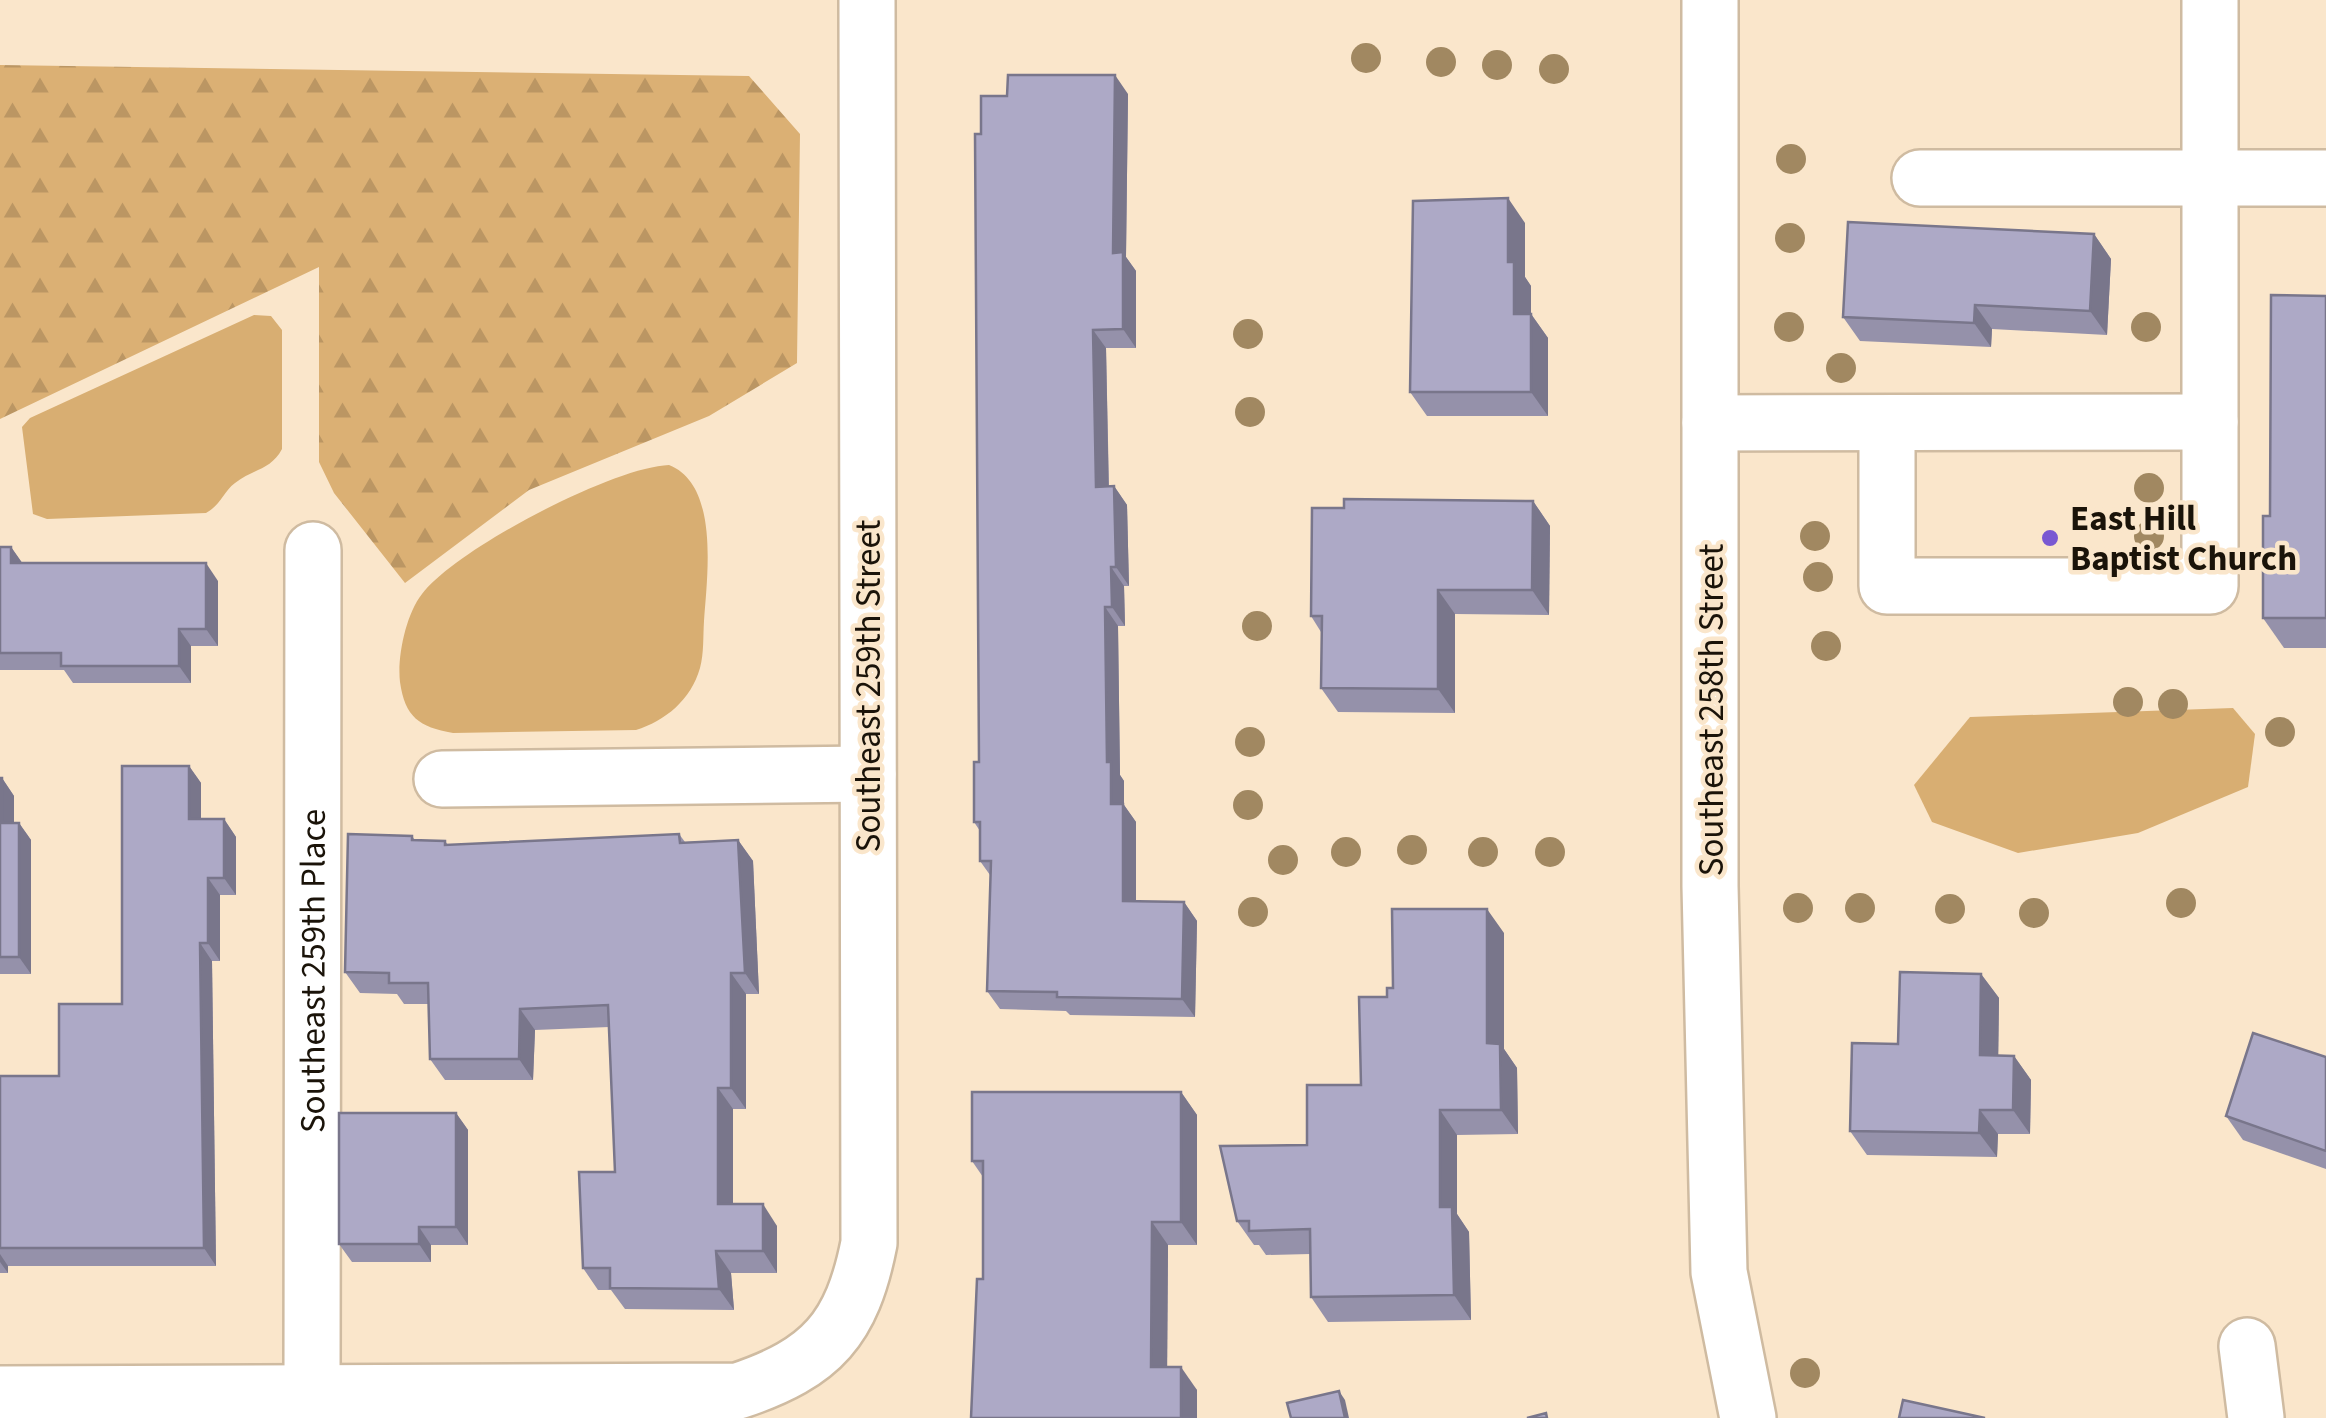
<svg xmlns="http://www.w3.org/2000/svg" width="2326" height="1418" viewBox="0 0 2326 1418" font-family="'Source Sans 3',sans-serif">
	<defs>
		<pattern id="forest-firs" width="22" height="20" patternUnits="userSpaceOnUse" patternTransform="scale(2.5)"><rect width="22" height="20" fill="#dbb074"/><path d="M5 1l3.5 6h-7zM16 11l3.5 6h-7z" fill="#bb9663"/></pattern>
	</defs>
	<rect width="100%" height="100%" fill="#fae6cb"/>
	<polygon fill="url(#forest-firs)" points="0,65 749,76 800,134 797,363 709,416 529,490 405,583 334,493 319,462 319,267 0,419"/>
	<g fill="#d8ae72">
		<path d="M254 315 271 316 282 330V449C271 470 253 469 235 483 223 492 221 505 206 513L47 519 33 514 22 427 30 418Z"/>
		<path d="M669 465C720 485 707 577 704 621 703 636 704 654 700 668 691 700 665 721 636 730L453 733C419 727 405 717 400 682 397 657 406 614 422 594 456 549 613 467 669 465Z"/>
		<polygon points="2233,708 2255,734 2248,787 2138,833 2018,853 1932,822 1914,785 1970,717"/>
	</g>
	<g fill="none" stroke-linecap="round" stroke-linejoin="round">
		<g stroke="#cfbba1" stroke-width="60">
			<g id="minor">
				<polyline points="1710,0 1710,886 1719,1272 1748,1418"/>
				<polyline points="1920,178 2326,178"/>
				<polyline points="1710,423 2210,422"/>
				<polyline points="1887,423 1887,586 2210,586 2210,0"/>
				<polyline points="442,779 868,774"/>
				<polyline points="2247,1346 2256,1418"/>
				<path id="s1" d="M312 1393 313 550"/>
				<path d="M0 1394 738 1391C822 1363 852 1329 869 1243L867 0"/>
			</g>
		</g>
		<use href="#minor" stroke="#fff" stroke-width="55"/>
	</g>
	<g fill="#a18861">
		<circle cx="1366" cy="58" r="15"/>
		<circle cx="1441" cy="62" r="15"/>
		<circle cx="1497" cy="65" r="15"/>
		<circle cx="1554" cy="69" r="15"/>
		<circle cx="1791" cy="159" r="15"/>
		<circle cx="1790" cy="238" r="15"/>
		<circle cx="1789" cy="327" r="15"/>
		<circle cx="2146" cy="327" r="15"/>
		<circle cx="1248" cy="334" r="15"/>
		<circle cx="1841" cy="368" r="15"/>
		<circle cx="1250" cy="412" r="15"/>
		<circle cx="2149" cy="488" r="15"/>
		<circle cx="1815" cy="536" r="15"/>
		<circle cx="2149" cy="536" r="15"/>
		<circle cx="1818" cy="577" r="15"/>
		<circle cx="1257" cy="626" r="15"/>
		<circle cx="1826" cy="646" r="15"/>
		<circle cx="2128" cy="702" r="15"/>
		<circle cx="2173" cy="704" r="15"/>
		<circle cx="2280" cy="732" r="15"/>
		<circle cx="1250" cy="742" r="15"/>
		<circle cx="1248" cy="805" r="15"/>
		<circle cx="1412" cy="850" r="15"/>
		<circle cx="1346" cy="852" r="15"/>
		<circle cx="1483" cy="852" r="15"/>
		<circle cx="1550" cy="852" r="15"/>
		<circle cx="1283" cy="860" r="15"/>
		<circle cx="2181" cy="903" r="15"/>
		<circle cx="1798" cy="908" r="15"/>
		<circle cx="1860" cy="908" r="15"/>
		<circle cx="1950" cy="909" r="15"/>
		<circle cx="1253" cy="912" r="15"/>
		<circle cx="2034" cy="913" r="15"/>
		<circle cx="1805" cy="1373" r="15"/>
	</g>
	<g fill="#9591aa">
		<polygon points="1128,94 1126,257 1136,271 1136,348 1106,348 1109,487 1114,486 1127,505 1129,586 1124,586 1125,626 1118,626 1120,775 1124,781 1124,805 1136,822 1136,901 1184,902 1197,921 1195,1017 1070,1015 1066,1011 1000,1009 987,991 990,875 980,861 980,831 974,822 979,762"/>
		<polygon points="1525,223 1525,277 1531,286 1531,314 1548,338 1548,416 1427,416 1410,392"/>
		<polygon points="2094,234 2111,259 2107,335 1992,329 1991,347 1860,341 1843,317"/>
		<polygon points="2326,296 2326,648 2284,648 2263,618 2270,516"/>
		<polygon points="1533,501 1550,526 1549,615 1455,614 1455,713 1338,712 1321,688 1321,632 1311,616 1344,508"/>
		<polygon points="0,547 11,547 22,563 218,581 218,646 191,646 191,683 73,683 64,670 0,670"/>
		<polygon points="189,766 201,783 201,819 224,819 236,837 236,895 220,895 220,961 212,961 216,1266 8,1266 8,1273 0,1273 0,1076 59,1076 122,1004"/>
		<polygon points="0,778 2,778 14,796 14,823 19,823 31,840 31,974 0,974"/>
		<polygon points="679,834 685,842 738,840 753,861 759,994 746,994 746,1109 733,1109 733,1204 777,1226 777,1273 731,1273 734,1310 625,1309 611,1290 598,1290 583,1268 615,1172 609,1027 535,1030 533,1080 445,1080 430,1059 428,1004 404,1004 397,994 360,993 345,972 412,836 415,840 445,841 448,845"/>
		<polygon points="1504,933 1504,1049 1517,1068 1518,1134 1457,1135 1457,1214 1469,1232 1471,1320 1328,1322 1311,1297 1310,1254 1266,1255 1259,1245 1254,1245 1237,1221 1361,1085 1393,988"/>
		<polygon points="1981,974 1999,998 1998,1055 2014,1056 2031,1080 2030,1134 1998,1134 1997,1157 1867,1155 1850,1131 1898,1044"/>
		<polygon points="2326,1057 2326,1169 2243,1140 2226,1116"/>
		<polygon points="1181,1092 1197,1115 1197,1245 1168,1245 1167,1367 1197,1390 1197,1418 983,1279 983,1177 972,1161"/>
		<polygon points="456,1113 468,1130 468,1245 431,1245 431,1262 352,1262 339,1244"/>
	</g>
	<g fill="#79768b">
		<polygon points="1115,75 1128,94 1126,257 1136,271 1136,348 1123,329 1113,253"/>
		<polygon points="1508,198 1525,223 1525,277 1531,286 1531,338 1514,314 1508,262"/>
		<polygon points="2094,234 2111,259 2107,335 2090,311"/>
		<polygon points="1975,305 1992,329 1991,347 1974,323"/>
		<polygon points="1531,314 1548,338 1548,416 1531,392"/>
		<polygon points="1093,330 1106,348 1109,505 1096,487"/>
		<polygon points="1114,486 1127,505 1129,586 1116,567"/>
		<polygon points="1533,501 1550,526 1549,615 1532,590"/>
		<polygon points="11,547 23,564 11,563"/>
		<polygon points="206,563 218,581 218,646 206,629"/>
		<polygon points="1111,567 1124,586 1125,626 1112,607"/>
		<polygon points="1438,590 1455,614 1455,713 1438,689"/>
		<polygon points="1105,607 1118,626 1120,775 1124,781 1124,805 1136,822 1136,920 1123,901 1111,804 1107,762"/>
		<polygon points="179,629 191,646 191,683 179,666"/>
		<polygon points="189,766 201,783 201,837 189,819"/>
		<polygon points="2,778 14,796 14,840 2,823"/>
		<polygon points="224,819 236,837 236,895 224,878"/>
		<polygon points="19,823 31,840 31,974 19,957"/>
		<polygon points="738,840 753,861 759,994 745,973"/>
		<polygon points="208,878 220,895 220,961 208,943"/>
		<polygon points="1184,902 1197,921 1195,1017 1182,999"/>
		<polygon points="1487,909 1504,933 1504,1049 1517,1068 1518,1134 1501,1110 1487,1043"/>
		<polygon points="200,943 212,961 216,1266 204,1248"/>
		<polygon points="731,973 746,994 746,1109 731,1088"/>
		<polygon points="1981,974 1999,998 1998,1080 1980,1055"/>
		<polygon points="520,1009 535,1030 533,1080 519,1059"/>
		<polygon points="2014,1056 2031,1080 2030,1134 2013,1110"/>
		<polygon points="718,1088 733,1109 733,1226 718,1204"/>
		<polygon points="1181,1092 1197,1115 1197,1245 1181,1222"/>
		<polygon points="1440,1110 1457,1135 1457,1214 1469,1232 1471,1320 1454,1295 1440,1207"/>
		<polygon points="1980,1110 1998,1134 1997,1157 1979,1133"/>
		<polygon points="456,1113 468,1130 468,1245 456,1227"/>
		<polygon points="763,1204 777,1226 777,1273 763,1251"/>
		<polygon points="1152,1222 1168,1245 1167,1390 1151,1367"/>
		<polygon points="419,1227 431,1245 431,1262 419,1244"/>
		<polygon points="716,1251 731,1273 734,1310 719,1289"/>
		<polygon points="0,1254 8,1266 8,1273 0,1262"/>
		<polygon points="1181,1367 1197,1390 1197,1418 1181,1418"/>
		<polygon points="1339,1391 1345,1400 1349,1418 1345,1418"/>
	</g>
	<g fill="#ada9c6" stroke="#79768b" stroke-width="2.5">
		<polygon points="1008,75 1115,75 1113,253 1123,252 1123,329 1093,330 1096,487 1114,486 1116,567 1111,567 1112,607 1105,607 1107,762 1111,762 1111,804 1123,804 1123,901 1184,902 1182,999 1057,997 1057,992 987,991 991,861 980,861 980,822 974,822 974,762 979,762 975,134 981,134 981,96 1007,96"/>
		<polygon points="1508,198 1508,262 1514,262 1514,314 1531,314 1531,392 1410,392 1413,201"/>
		<polygon points="1848,222 2094,234 2090,311 1975,305 1974,323 1843,317"/>
		<polygon points="2271,295 2326,296 2326,618 2263,618 2263,516 2270,516"/>
		<polygon points="1344,499 1533,501 1532,590 1438,590 1438,689 1321,688 1322,616 1311,616 1312,508 1344,508"/>
		<polygon points="0,547 11,547 11,563 206,563 206,629 179,629 179,666 61,666 61,653 0,653"/>
		<polygon points="122,766 189,766 189,819 224,819 224,878 208,878 208,943 200,943 204,1248 0,1248 0,1076 59,1076 59,1004 122,1004"/>
		<polygon points="0,778 2,778 2,823 19,823 19,957 0,957"/>
		<polygon points="348,834 412,836 412,840 445,841 445,845 679,834 680,843 738,840 745,973 731,973 731,1088 718,1088 718,1204 763,1204 763,1251 716,1251 719,1289 610,1288 610,1268 583,1268 579,1172 615,1172 608,1005 520,1009 519,1059 430,1059 428,983 389,983 389,973 345,972"/>
		<polygon points="1392,909 1487,909 1487,1043 1500,1044 1501,1110 1440,1110 1440,1207 1452,1207 1454,1295 1311,1297 1310,1229 1249,1231 1249,1221 1237,1221 1220,1146 1307,1145 1307,1085 1361,1085 1359,997 1387,997 1387,988 1393,988"/>
		<polygon points="1900,972 1981,974 1980,1055 2014,1056 2013,1110 1980,1110 1979,1133 1850,1131 1852,1043 1898,1044"/>
		<polygon points="2253,1033 2326,1057 2326,1151 2226,1116"/>
		<polygon points="972,1092 1181,1092 1181,1222 1152,1222 1151,1367 1181,1367 1181,1418 971,1418 977,1279 983,1279 983,1161 972,1161"/>
		<polygon points="339,1113 456,1113 456,1227 419,1227 419,1244 339,1244"/>
		<polygon points="1339,1391 1345,1418 1291,1418 1287,1403"/>
		<polygon points="1903,1400 1985,1418 1899,1418"/>
		<polygon points="1546,1413 1547,1418 1527,1418"/>
	</g>
	<circle fill="#7958d2" stroke="#fae6cb" stroke-width="4" cx="2050" cy="538" r="10"/>
	<g text-anchor="middle" stroke-width="9" stroke-linejoin="round" paint-order="stroke">
		<g font-size="35" font-weight="bold" fill="#1a1309" stroke="#fae6cb" text-anchor="start">
			<text x="2070" y="530">East Hill<tspan x="2070" dy="40">Baptist Church</tspan></text>
		</g>
		<g font-size="35" fill="#1a1309" stroke="#fae6cb">
			<text transform="translate(868 686) rotate(-90)" y="12">Southeast 259th Street</text>
			<text transform="translate(1711 710) rotate(-90)" y="12">Southeast 258th Street</text>
			<text dy="12" stroke="none"><textPath href="#s1" startOffset="422">Southeast 259th Place</textPath></text>
		</g>
	</g>
</svg>
